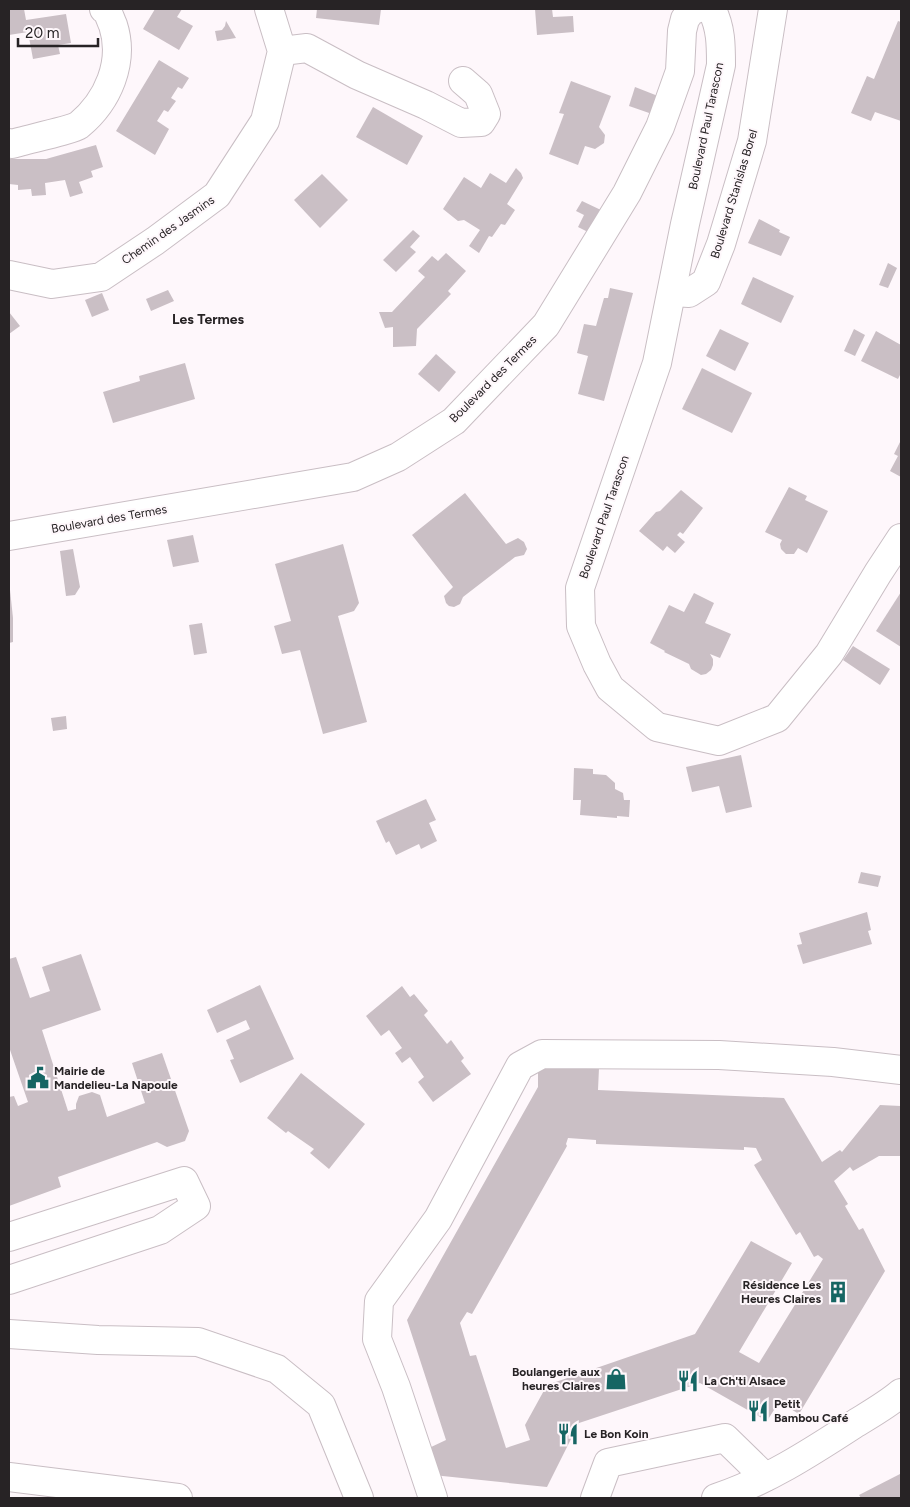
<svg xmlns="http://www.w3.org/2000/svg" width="910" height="1507" viewBox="0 0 910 1507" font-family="Figtree,sans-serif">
	<rect width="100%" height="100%" fill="#fef7fb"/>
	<g fill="#cabfc5" fill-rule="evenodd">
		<polygon points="9,9 24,9 26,20 66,14 71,43 58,45 60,54 33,59 28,32 9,35"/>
		<polygon points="155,9 182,9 177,17 193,26 179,50 143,29"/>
		<polygon points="317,9 381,9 379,25 316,18"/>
		<polygon points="535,9 552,9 553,17 573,16 574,32 537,35"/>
		<polygon points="226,21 236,38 217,41 215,31 222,30 225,26"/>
		<polygon points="898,21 901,22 901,121 875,112 871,121 851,113 867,76 874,79"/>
		<polygon points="159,60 189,78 182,89 178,87 171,98 176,101 168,112 164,110 157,121 169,129 155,155 116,131"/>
		<polygon points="571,81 611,96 599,127 605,135 604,143 595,149 585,146 578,165 549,154 564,114 559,113"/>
		<polygon points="635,87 658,96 652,114 629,106"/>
		<polygon points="373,107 423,136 407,165 356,137"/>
		<polygon points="96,145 103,167 91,171 93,177 79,182 83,193 70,197 65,180 45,183 46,195 32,196 31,189 18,190 18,185 9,184 9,159 46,159"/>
		<polygon points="516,168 521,173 523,178 507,204 515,210 505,225 501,224 492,237 489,236 479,253 469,246 480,230 464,220 458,221 443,209 464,177 481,188 490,173 506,183"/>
		<polygon points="322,174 348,200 320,228 294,200"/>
		<polygon points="582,201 603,211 590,233 578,227 584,215 576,211"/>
		<polygon points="759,219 780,230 779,232 790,237 781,256 748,243"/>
		<polygon points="413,230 420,236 410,247 416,252 396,272 383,260"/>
		<polygon points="446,253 466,271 448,291 451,294 417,329 416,346 393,347 393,327 385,328 379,312 392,312 425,277 418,271 432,256 438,261"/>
		<polygon points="888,263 897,268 888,288 879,285"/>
		<polygon points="753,277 794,296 781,323 741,304"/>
		<polygon points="610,288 633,293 604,401 578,394 588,356 577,353 584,324 596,326 604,298 608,298"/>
		<polygon points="168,290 174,301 151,311 146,299"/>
		<polygon points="102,293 109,310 92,317 85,300"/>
		<polygon points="9,312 20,326 9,334"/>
		<polygon points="720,329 749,343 735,371 706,356"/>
		<polygon points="854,329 865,335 855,356 844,351"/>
		<polygon points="876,331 901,345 901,373 898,379 861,361"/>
		<polygon points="436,354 456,372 439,392 418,374"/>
		<polygon points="185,363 195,399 113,423 103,392 140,381 139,376"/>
		<polygon points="702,368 752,393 732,433 682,409"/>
		<polygon points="901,440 901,477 890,471 898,456 894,454"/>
		<polygon points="789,487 807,496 805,500 828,511 807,553 798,548 794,554 786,554 781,549 780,544 782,540 765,532"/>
		<polygon points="681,490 703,508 683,534 680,532 677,535 685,542 675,553 667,546 663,551 639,531 656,512 660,511"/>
		<polygon points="465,493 506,544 518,538 524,542 527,549 524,555 515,557 463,597 460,604 454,607 449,606 446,603 444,596 453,587 412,535"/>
		<polygon points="193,535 199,562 173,567 167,540"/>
		<polygon points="343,544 359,603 354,611 338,616 367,722 323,734 300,650 282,654 274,626 291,621 275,564"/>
		<polygon points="73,549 80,587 75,595 66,596 60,551"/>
		<polygon points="9,590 10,590 13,618 13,642 9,643"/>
		<polygon points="901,592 901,647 876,631"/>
		<polygon points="694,593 714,603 705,623 731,634 720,658 710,654 713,659 713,665 711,670 706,674 701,675 691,669 689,664 664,652 665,651 650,643 669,605 684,612"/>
		<polygon points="202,623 207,653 194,655 189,625"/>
		<polygon points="853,646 890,669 880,685 843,660"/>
		<polygon points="66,716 67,729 53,731 51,718"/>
		<polygon points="741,755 752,807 726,813 719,786 692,792 686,767"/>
		<polygon points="574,768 593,769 593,774 606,775 615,783 615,789 623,793 624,800 630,800 629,817 617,816 617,818 580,815 581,800 573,800"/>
		<polygon points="426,799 436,820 429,823 437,841 421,849 419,844 396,855 389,841 386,843 376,821"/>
		<polygon points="861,872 881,876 878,887 858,883"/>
		<polygon points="867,912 871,930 868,931 872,944 803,964 797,945 802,944 799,933"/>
		<polygon points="81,954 101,1010 42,1030 68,1111 76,1109 76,1104 79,1096 92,1092 100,1095 107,1117 145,1103 132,1063 162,1053 189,1131 185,1141 167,1147 157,1142 58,1177 61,1187 9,1206 9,1097 14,1096 18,1106 28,1102 9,1047 9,959 16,957 30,998 50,991 42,967"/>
		<polygon points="260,985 294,1059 240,1083 230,1060 234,1059 226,1040 250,1029 246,1020 217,1033 207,1010"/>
		<polygon points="402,986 410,997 414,994 428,1011 424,1015 447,1044 451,1040 464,1058 461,1061 471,1074 433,1102 418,1082 424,1077 410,1057 402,1063 395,1053 402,1048 389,1030 381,1036 366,1016"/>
		<path d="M538 1066 599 1068 598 1090 784 1098 822 1162 840 1150 842 1152 880 1105 901 1106V1156H879L853 1171 850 1167 834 1181 848 1204 845 1206 859 1230 863 1228 885 1271 799 1414 779 1402 767 1421 700 1383 579 1423 547 1487 433 1475 429 1448 446 1440 407 1320 538 1087ZM568 1138 596 1140V1144L744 1150V1147L756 1148 762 1160 754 1165 796 1235 800 1232 814 1257 818 1255 823 1259 759 1363 739 1352 792 1263 751 1241 695 1334 547 1385 525 1425 530 1440 506 1448 476 1355 470 1356 460 1323 467 1312 472 1314 567 1146 566 1144Z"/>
		<polygon points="301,1073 365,1124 329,1169 310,1153 314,1149 288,1131 286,1133 267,1118"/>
		<polygon points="900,1474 901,1498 861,1498 859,1495"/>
	</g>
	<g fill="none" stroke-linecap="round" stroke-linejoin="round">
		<g stroke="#c9bec4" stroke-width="30">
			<g id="minor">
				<path d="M708 9 712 10C721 28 721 45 721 65L685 224 657 363 580 588 581 626 597 664 610 688 657 727 719 741 777 718 829 654 878 573 901 538"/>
				<polyline points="282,51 307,48 357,75 426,105 461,123 481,122 486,114 478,94 463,81"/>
				<path d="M9 143 12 144C24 140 72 130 79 125 108 101 125 62 113 25 110 19 109 12 104 9"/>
				<polyline points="9,275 52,284 101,277 155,241 217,195 265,121 282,51 269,9"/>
				<polyline points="673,292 689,293 706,282 721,244 752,141 773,9"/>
				<polyline points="9,536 353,477 398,457 454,421 546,325 627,193 660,127 680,71 682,31 685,19 691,11 696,9"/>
				<polyline points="9,1237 184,1181 196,1206 160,1230 9,1280"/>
				<polyline points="9,1334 98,1340 198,1342 277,1369 321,1405 359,1498"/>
				<polyline points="9,1477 178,1498"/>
				<polyline points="433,1498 396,1387 377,1339 379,1301 438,1219 520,1066 542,1054 719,1055 833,1062 901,1070"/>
				<polyline points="595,1498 608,1463 725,1438 765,1477"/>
				<path d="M716 1498C765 1482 810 1453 853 1425 869 1415 887 1405 901 1393"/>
			</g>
		</g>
		<use href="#minor" stroke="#fff" stroke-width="28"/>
	</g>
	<defs>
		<g id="civic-bare" transform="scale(1.725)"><path d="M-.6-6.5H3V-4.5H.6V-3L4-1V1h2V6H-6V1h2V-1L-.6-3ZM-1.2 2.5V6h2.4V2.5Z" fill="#166563" stroke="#fef7fb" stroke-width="2.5" paint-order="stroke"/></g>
		<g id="building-bare" transform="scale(1.725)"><path d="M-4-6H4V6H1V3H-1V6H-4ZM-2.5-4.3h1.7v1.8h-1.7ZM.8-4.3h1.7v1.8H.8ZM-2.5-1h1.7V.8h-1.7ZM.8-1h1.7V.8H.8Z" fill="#166563" stroke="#fef7fb" stroke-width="2.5" paint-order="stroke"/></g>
		<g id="shop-bare" transform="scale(1.725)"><path d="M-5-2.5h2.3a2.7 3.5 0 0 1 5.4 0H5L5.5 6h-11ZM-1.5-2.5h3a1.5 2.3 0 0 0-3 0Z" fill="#166563" stroke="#fef7fb" stroke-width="2.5" paint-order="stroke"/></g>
		<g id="restaurant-bare" transform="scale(1.725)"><path d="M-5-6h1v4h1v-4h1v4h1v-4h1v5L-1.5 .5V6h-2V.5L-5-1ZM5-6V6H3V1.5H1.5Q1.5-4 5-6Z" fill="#166563" stroke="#fef7fb" stroke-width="2.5" paint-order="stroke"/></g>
	</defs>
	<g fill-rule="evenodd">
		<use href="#civic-bare" x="38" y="1078"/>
		<use href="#building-bare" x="838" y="1292"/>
		<use href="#shop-bare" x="616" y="1379"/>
		<use href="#restaurant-bare" x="688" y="1381"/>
		<use href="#restaurant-bare" x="758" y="1411"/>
		<use href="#restaurant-bare" x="568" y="1434"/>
	</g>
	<g text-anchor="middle" stroke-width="4" stroke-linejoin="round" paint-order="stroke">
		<g font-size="12" fill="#272325" stroke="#fef7fb">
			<text transform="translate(706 126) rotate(-78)" y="4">Boulevard Paul Tarascon</text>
			<text transform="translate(734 194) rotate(-73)" y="4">Boulevard Stanislas Borel</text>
			<text transform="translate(168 230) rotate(-35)" y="4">Chemin des Jasmins</text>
			<text transform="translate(493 379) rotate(-45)" y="4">Boulevard des Termes</text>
			<text transform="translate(604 517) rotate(-71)" y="4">Boulevard Paul Tarascon</text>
			<text transform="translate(109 519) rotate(-10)" y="4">Boulevard des Termes</text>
		</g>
		<g font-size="12" font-weight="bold" fill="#272325" stroke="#fef7fb" text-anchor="start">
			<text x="54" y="1075">Mairie de<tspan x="54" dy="14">Mandelieu-La Napoule</tspan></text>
			<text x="821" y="1289" text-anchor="end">Résidence Les<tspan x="821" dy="14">Heures Claires</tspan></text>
			<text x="600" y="1376" text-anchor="end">Boulangerie aux<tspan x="600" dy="14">heures Claires</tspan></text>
			<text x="704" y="1385">La Ch'ti Alsace</text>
			<text x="774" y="1408">Petit<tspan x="774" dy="14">Bambou Café</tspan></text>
			<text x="584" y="1438">Le Bon Koin</text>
		</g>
		<g font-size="14" font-weight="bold" fill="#272325" stroke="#fef7fb">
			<text x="208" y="324">Les Termes</text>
		</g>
	</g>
	<rect width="910" height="1507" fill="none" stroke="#272325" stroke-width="20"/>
	<path d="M18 38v8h80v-8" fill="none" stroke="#272325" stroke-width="2.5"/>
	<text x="25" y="38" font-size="15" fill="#272325" stroke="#fef7fb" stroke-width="4" paint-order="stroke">20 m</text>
</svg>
